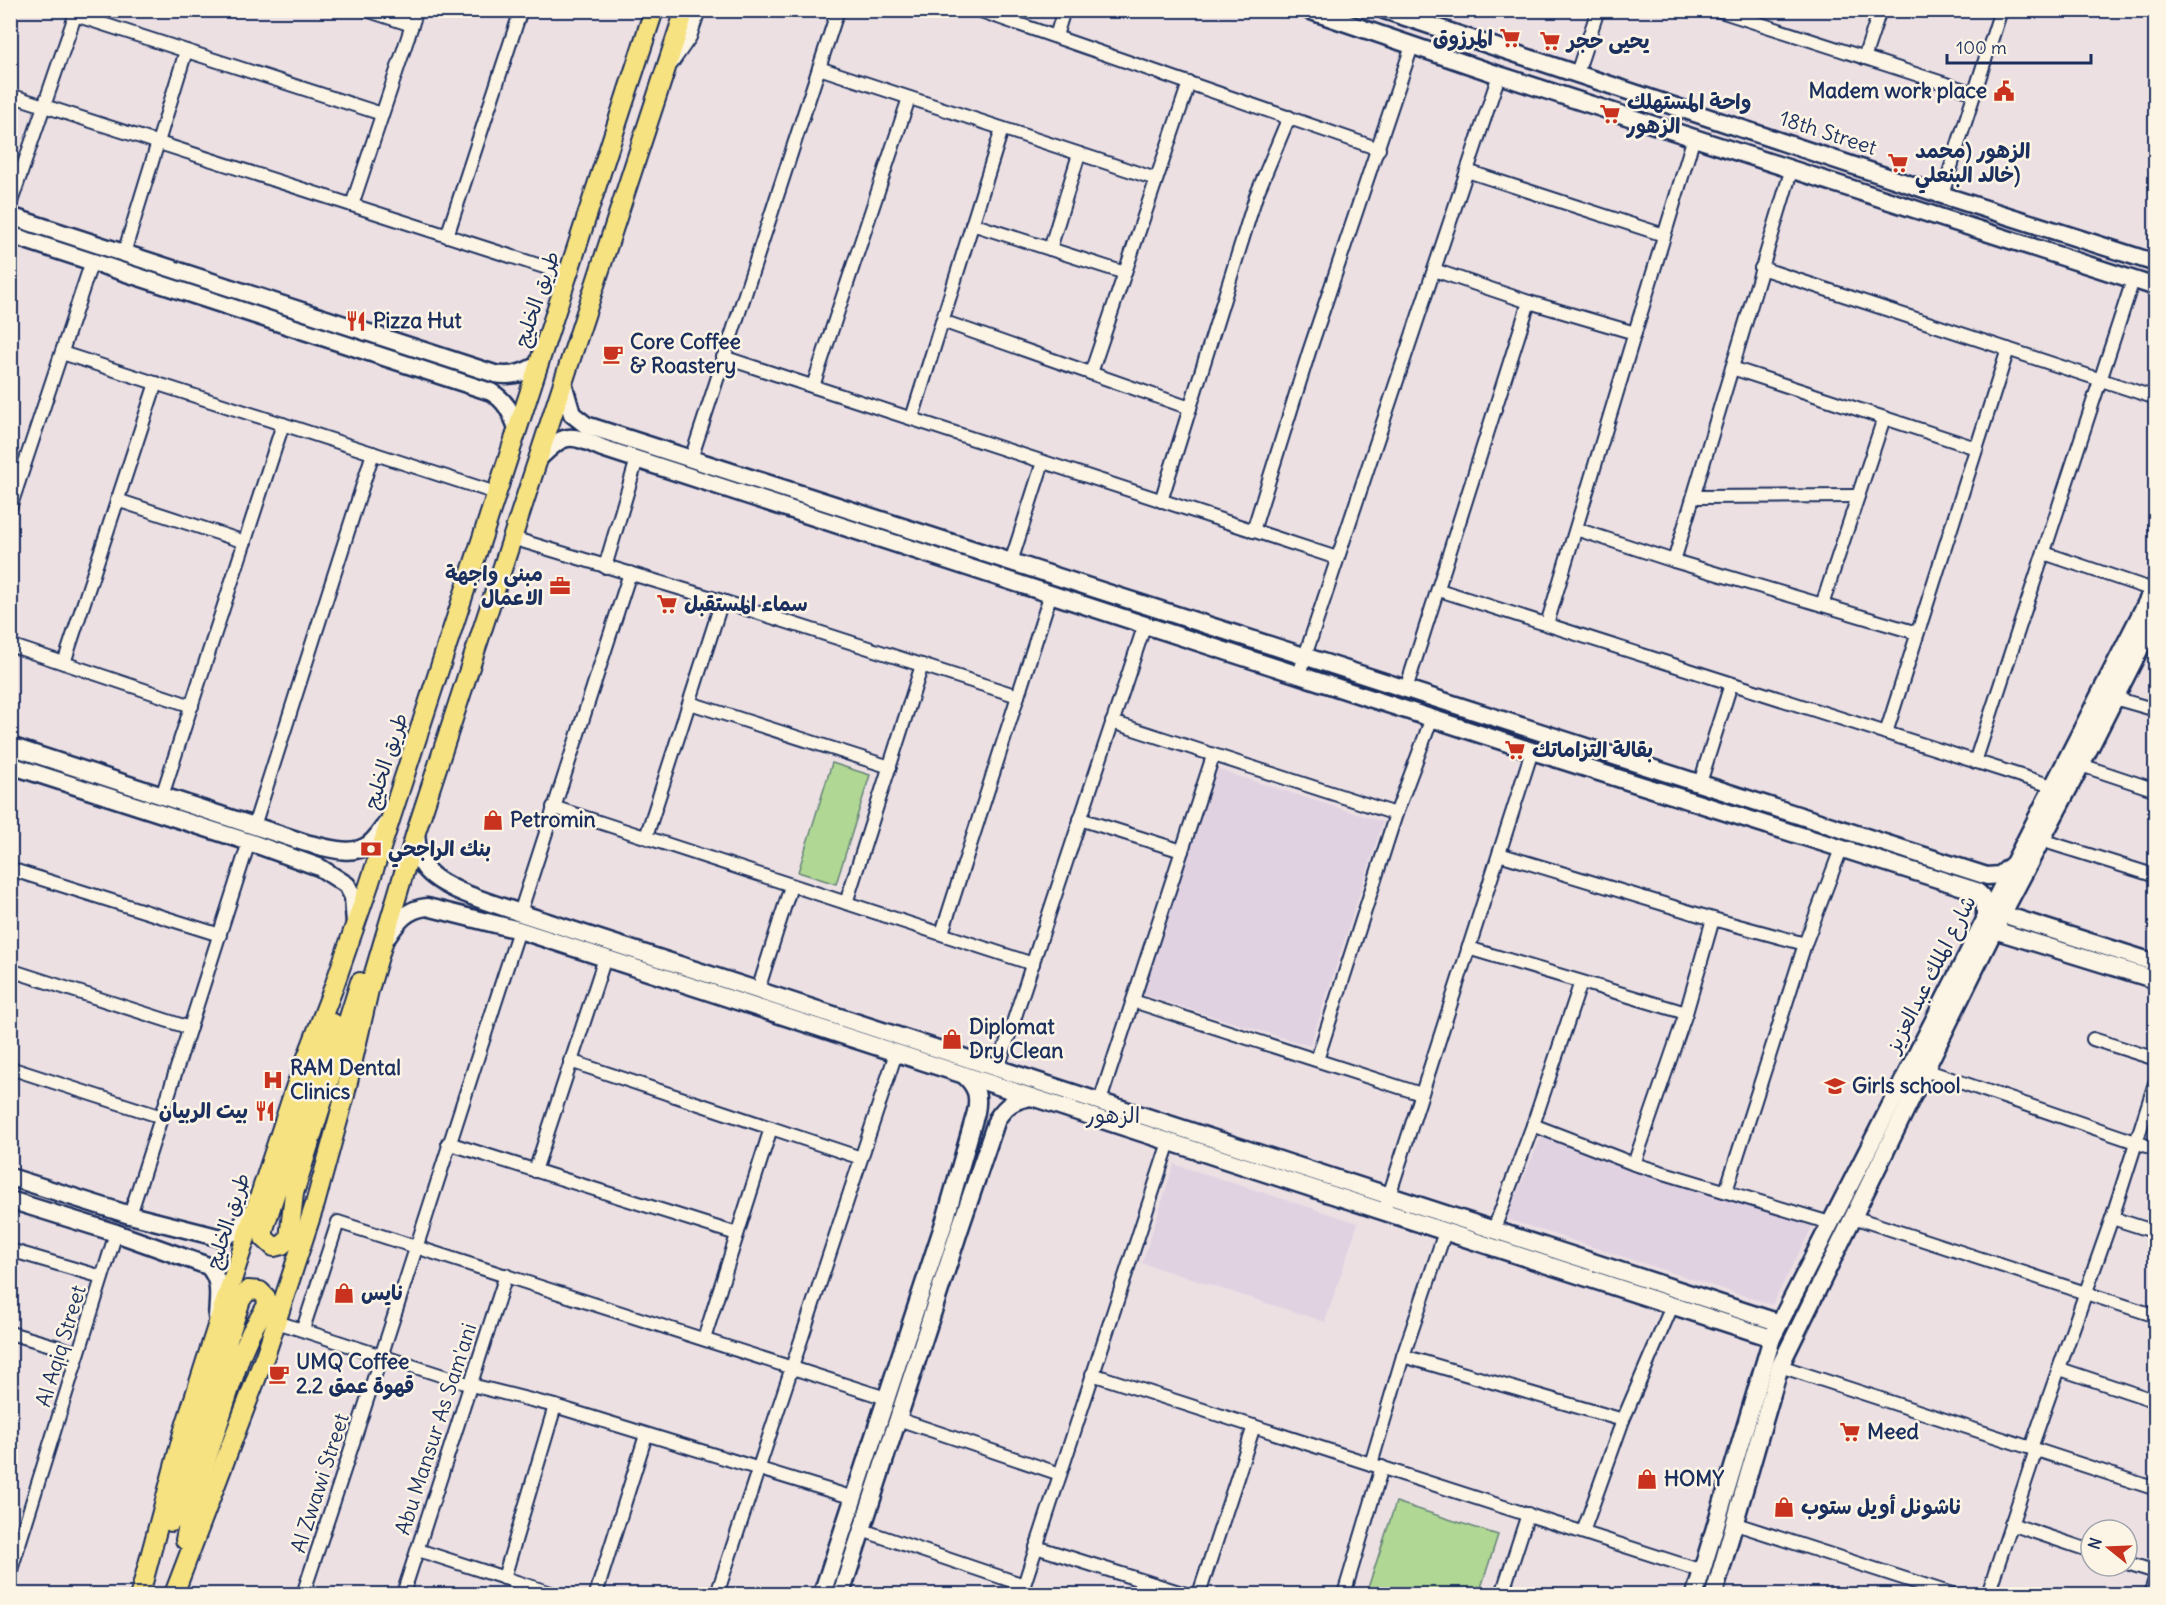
<svg xmlns="http://www.w3.org/2000/svg" width="2166" height="1605" viewBox="0 0 2166 1605" font-family="Delius,'Playpen Sans Arabic',sans-serif">
	<rect width="100%" height="100%" fill="#ece0e3"/>
	<filter id="ink" filterUnits="userSpaceOnUse"><feTurbulence type="fractalNoise" baseFrequency=".0167" numOctaves="2"/><feDisplacementMap in="SourceGraphic" scale="12" xChannelSelector="R" yChannelSelector="G"/><feConvolveMatrix kernelMatrix="1 2 1 2 8 2 1 2 1" color-interpolation-filters="sRGB"/></filter>
	<g filter="url(#ink)">
		<g fill="#e1d2e2">
			<polygon points="1216,769 1383,822 1310,1046 1140,994"/>
			<polygon points="1542,1135 1813,1226 1772,1305 1506,1219"/>
			<polygon points="1174,1164 1358,1223 1325,1322 1142,1263"/>
		</g>
		<g fill="#b0d793" stroke="#668378" stroke-width="1.5">
			<polygon points="832,763 870,775 836,884 798,872"/>
			<polygon points="1396,1502 1498,1535 1479,1594 1366,1594"/>
		</g>
		<g fill="none" stroke-linecap="round" stroke-linejoin="round">
			<g stroke="#1b2f5e" stroke-width="16">
				<g id="street">
					<polyline points="366,10 412,25"/>
					<polyline points="978,10 1379,149"/>
					<polyline points="1717,10 1974,93"/>
					<polyline points="75,15 382,114"/>
					<polyline points="1056,36 1064,10"/>
					<polyline points="1864,58 1880,10"/>
					<polyline points="672,63 690,37 699,10"/>
					<polyline points="819,68 1156,179"/>
					<polyline points="1577,73 1598,10"/>
					<polyline points="10,95 569,275"/>
					<polyline points="1467,171 1664,235"/>
					<polyline points="1942,195 2001,10"/>
					<polyline points="10,205 77,10"/>
					<polyline points="352,205 417,10"/>
					<polyline points="972,224 1125,273"/>
					<polyline points="447,236 521,10"/>
					<polyline points="1050,249 1079,154"/>
					<polyline points="124,253 186,51"/>
					<polyline points="1761,268 2156,398"/>
					<polyline points="1529,302 1635,333"/>
					<polyline points="942,321 1190,408"/>
					<polyline points="62,353 496,493"/>
					<polyline points="723,357 1337,558"/>
					<polyline points="1732,368 1976,448"/>
					<polyline points="1091,373 1189,83"/>
					<polyline points="813,386 909,98"/>
					<polyline points="912,418 1002,129"/>
					<polyline points="691,459 838,10"/>
					<polyline points="1694,497 1858,496"/>
					<polyline points="117,500 245,542"/>
					<polyline points="1161,501 1256,196 1289,117"/>
					<polyline points="10,508 92,261"/>
					<polyline points="1576,529 1674,561 1917,633"/>
					<polyline points="1253,531 1309,352 1412,46"/>
					<polyline points="512,538 722,601 1018,696"/>
					<polyline points="2044,553 2153,590"/>
					<polyline points="1674,561 1792,168"/>
					<polyline points="1011,562 1043,462"/>
					<polyline points="605,567 637,459"/>
					<polyline points="1439,590 2052,786"/>
					<polyline points="1822,605 1884,418"/>
					<polyline points="1547,624 1694,137"/>
					<polyline points="10,645 192,706"/>
					<polyline points="64,663 156,383"/>
					<polyline points="1299,674 1499,75"/>
					<polyline points="1406,689 1529,302 1434,270"/>
					<polyline points="2114,698 2156,710"/>
					<polyline points="690,703 890,767"/>
					<polyline points="1112,722 1396,814"/>
					<polyline points="1886,733 2008,349"/>
					<polyline points="1975,762 2133,280"/>
					<polyline points="2081,765 2156,790"/>
					<polyline points="1700,783 1731,684"/>
					<polyline points="162,796 283,424"/>
					<polyline points="553,807 1033,964"/>
					<polyline points="1080,819 1182,851"/>
					<polyline points="254,826 373,453"/>
					<polyline points="646,837 722,601"/>
					<polyline points="2041,840 2156,876"/>
					<polyline points="1499,854 1713,919 1805,944"/>
					<polyline points="10,869 220,935"/>
					<polyline points="846,903 922,665"/>
					<polyline points="520,913 630,573"/>
					<polyline points="942,933 1051,593"/>
					<polyline points="1468,948 1686,1013"/>
					<polyline points="10,970 190,1028"/>
					<polyline points="1581,982 1533,1125 1634,1164 1830,1223"/>
					<polyline points="758,990 791,886"/>
					<polyline points="1133,1001 1421,1094"/>
					<polyline points="2093,1039 2156,1059"/>
					<polyline points="1317,1060 1396,814 1432,718"/>
					<polyline points="570,1061 861,1158"/>
					<polyline points="10,1068 162,1117"/>
					<polyline points="998,1068 1145,624"/>
					<polyline points="1925,1070 2156,1149"/>
					<polyline points="1100,1101 1213,756"/>
					<polyline points="448,1143 737,1234"/>
					<polyline points="1634,1164 1686,1013 1713,919"/>
					<polyline points="535,1171 605,958"/>
					<polyline points="1726,1191 1805,944 1841,849"/>
					<polyline points="1387,1202 1532,751"/>
					<polyline points="130,1215 249,842"/>
					<polyline points="1853,1217 2156,1316"/>
					<polyline points="2112,1218 2156,1232"/>
					<polyline points="1494,1229 1533,1125"/>
					<polyline points="10,1250 102,1277"/>
					<polyline points="277,1322 471,1385 555,1406 854,1498"/>
					<polyline points="303,1329 338,1222 886,1398"/>
					<polyline points="10,1333 78,1353"/>
					<polyline points="704,1339 771,1128"/>
					<polyline points="1403,1356 1623,1420"/>
					<polyline points="1780,1366 2156,1489"/>
					<polyline points="2060,1369 2156,1401"/>
					<polyline points="1092,1374 1702,1571"/>
					<polyline points="898,1419 1060,1474"/>
					<polyline points="2031,1448 2112,1218 2156,1080"/>
					<polyline points="1371,1464 1403,1356 1445,1232"/>
					<polyline points="1736,1524 1952,1594"/>
					<polyline points="2011,1524 2091,1551"/>
					<polyline points="862,1530 1024,1585"/>
					<polyline points="1583,1532 1623,1420 1672,1306"/>
					<polyline points="1036,1547 1185,1594"/>
					<polyline points="418,1550 554,1594"/>
					<polyline points="2127,1563 2156,1572"/>
					<polyline points="10,1573 116,1233"/>
					<polyline points="504,1578 555,1406"/>
					<path d="M303 1594C377 1374 446 1152 519 930"/>
					<polyline points="403,1594 506,1275"/>
					<polyline points="596,1594 646,1435"/>
					<polyline points="717,1594 896,1053"/>
					<polyline points="1021,1594 1169,1142"/>
					<polyline points="1199,1594 1254,1426"/>
					<polyline points="1344,1594 1382,1467"/>
					<polyline points="1502,1594 1528,1514"/>
					<polyline points="1988,1594 2036,1450"/>
					<polyline points="2150,1594 2156,1577"/>
				</g>
			</g>
			<g stroke="#1b2f5e" stroke-width="21">
				<g id="secondary">
					<polyline points="1308,10 1499,75 2156,287"/>
					<polyline points="1384,10 1942,195 2156,263"/>
					<path d="M10 216 495 374C513 377 524 373 539 364"/>
					<path d="M10 235 491 392C506 401 511 412 517 428"/>
					<polyline points="563,383 572,414 586,425 1987,876 2000,875 2012,865"/>
					<path d="M538 459C565 433 568 433 602 448L1532 751 1976 891C1986 897 1985 907 1985 916"/>
					<path d="M10 746 306 843C324 847 352 857 368 845 376 840 381 830 387 823"/>
					<polyline points="10,765 249,842 319,867 347,885 353,897 355,923"/>
					<path d="M416 832C417 843 417 855 423 865 437 889 494 903 520 913L1780 1323"/>
					<polyline points="2002,914 2156,963"/>
					<polyline points="1994,930 2156,980"/>
					<path d="M388 936C398 921 407 909 427 907L519 930 1772 1338"/>
					<polyline points="10,1177 130,1215 221,1238 237,1230 254,1209"/>
					<path d="M10 1200 116 1233 208 1266C222 1280 218 1298 217 1317"/>
					<path d="M822 1594 946 1217 976 1112C979 1096 977 1087 964 1075"/>
					<path d="M841 1594 960 1228 997 1119C1006 1105 1015 1099 1032 1097"/>
					<polyline points="1695,1594 1772,1338 2156,584"/>
					<polyline points="1714,1594 1780,1366 1994,930 2081,765 2156,617"/>
				</g>
			</g>
			<g stroke="#1b2f5e" stroke-width="22">
				<g id="primary">
					<polyline points="333,1023 307,1095 264,1229 264,1238 274,1247 282,1245 289,1239 294,1193 360,982"/>
					<polyline points="171,1522 200,1425 241,1300 248,1290 260,1291 266,1297 267,1305 251,1332 241,1355 193,1500 185,1540"/>
					<polyline points="140,1594 183,1433 217,1326 295,1088 333,989 368,888 654,10"/>
					<polyline points="174,1594 266,1353 315,1204 345,1095 369,990 416,832 685,10"/>
				</g>
			</g>
			<use href="#street" stroke="#fcf5e5" stroke-width="12"/>
			<use href="#secondary" stroke="#fcf5e5" stroke-width="16"/>
			<use href="#primary" stroke="#f7e281" stroke-width="18"/>
		</g>
	</g>
	<defs>
		<g id="supermarket-bare" transform="scale(1.62)"><path d="M-6-5.5h2.5l.6 2H6L4.5 2H-2.5L-4.4-4H-6ZM-1.5 3.2a1.3 1.3 0 1 0 .1 0ZM3 3.2a1.3 1.3 0 1 0 .1 0Z" fill="#c8321e" stroke="#fcf5e5" stroke-width="2.5" paint-order="stroke"/></g>
		<g id="civic-bare" transform="scale(1.62)"><path d="M-.6-6.5H3V-4.5H.6V-3L4-1V1h2V6H-6V1h2V-1L-.6-3ZM-1.2 2.5V6h2.4V2.5Z" fill="#c8321e" stroke="#fcf5e5" stroke-width="2.5" paint-order="stroke"/></g>
		<g id="restaurant-bare" transform="scale(1.62)"><path d="M-5-6h1v4h1v-4h1v4h1v-4h1v5L-1.5 .5V6h-2V.5L-5-1ZM5-6V6H3V1.5H1.5Q1.5-4 5-6Z" fill="#c8321e" stroke="#fcf5e5" stroke-width="2.5" paint-order="stroke"/></g>
		<g id="cafe-bare" transform="scale(1.62)"><path d="M-5.5-4.5H6V0H3Q3 3.5 0 3.5H-2.5Q-5.5 3.5-5.5 0ZM3-3.2v2h1.7v-2ZM-6 4.5H4V6H-6Z" fill="#c8321e" stroke="#fcf5e5" stroke-width="2.5" paint-order="stroke"/></g>
		<g id="office-bare" transform="scale(1.62)"><path d="M-6-3h4V-5.5h4V-3h4V5H-6ZM-1-4.5V-3h2v-1.5ZM-6 0V1H6V0Z" fill="#c8321e" stroke="#fcf5e5" stroke-width="2.5" paint-order="stroke"/></g>
		<g id="shop-bare" transform="scale(1.62)"><path d="M-5-2.5h2.3a2.7 3.5 0 0 1 5.4 0H5L5.5 6h-11ZM-1.5-2.5h3a1.5 2.3 0 0 0-3 0Z" fill="#c8321e" stroke="#fcf5e5" stroke-width="2.5" paint-order="stroke"/></g>
		<g id="bank-bare" transform="scale(1.62)"><path d="M-6-4H6V4H-6ZM0-2.3a2.3 2.3 0 1 0 0 4.6a2.3 2.3 0 1 0 0-4.6Z" fill="#c8321e" stroke="#fcf5e5" stroke-width="2.5" paint-order="stroke"/></g>
		<g id="hospital-bare" transform="scale(1.62)"><path d="M-5-5h3v3.5h4V-5h3V5h-3V1.5h-4V5h-3Z" fill="#c8321e" stroke="#fcf5e5" stroke-width="2.5" paint-order="stroke"/></g>
		<g id="school-bare" transform="scale(1.62)"><path d="M0-5L7-2L0 1L-7-2ZM-4 1L0 2.5L4 1V4Q0 6-4 4Z" fill="#c8321e" stroke="#fcf5e5" stroke-width="2.5" paint-order="stroke"/></g>
	</defs>
	<g fill-rule="evenodd">
		<use href="#supermarket-bare" x="1510" y="38"/>
		<use href="#supermarket-bare" x="1550" y="41"/>
		<use href="#civic-bare" x="2004" y="91"/>
		<use href="#supermarket-bare" x="1610" y="114"/>
		<use href="#supermarket-bare" x="1898" y="163"/>
		<use href="#restaurant-bare" x="356" y="321"/>
		<use href="#cafe-bare" x="613" y="354"/>
		<use href="#office-bare" x="560" y="586"/>
		<use href="#supermarket-bare" x="667" y="604"/>
		<use href="#supermarket-bare" x="1515" y="750"/>
		<use href="#shop-bare" x="493" y="820"/>
		<use href="#bank-bare" x="371" y="849"/>
		<use href="#shop-bare" x="952" y="1039"/>
		<use href="#hospital-bare" x="273" y="1080"/>
		<use href="#school-bare" x="1835" y="1086"/>
		<use href="#restaurant-bare" x="265" y="1111"/>
		<use href="#shop-bare" x="344" y="1293"/>
		<use href="#cafe-bare" x="279" y="1374"/>
		<use href="#supermarket-bare" x="1850" y="1432"/>
		<use href="#shop-bare" x="1647" y="1479"/>
		<use href="#shop-bare" x="1784" y="1507"/>
	</g>
	<g text-anchor="middle" stroke-width="5" stroke-linejoin="round" paint-order="stroke">
		<g font-size="21" font-weight="bold" fill="#1b2f5e" stroke="#fcf5e5" text-anchor="start">
			<text x="1493" y="45" text-anchor="end">المرزوق</text>
			<text x="1567" y="48">يحيى حجر</text>
			<text x="1987" y="98" text-anchor="end">Madem work place</text>
			<text x="1627" y="109">واحة المستهلك<tspan x="1627" dy="24">الزهور</tspan></text>
			<text x="1915" y="158">الزهور (محمد<tspan x="1915" dy="24">خالد البنعلي)</tspan></text>
			<text x="373" y="328">Pizza Hut</text>
			<text x="630" y="349">Core Coffee<tspan x="630" dy="24">&amp; Roastery</tspan></text>
			<text x="543" y="581" text-anchor="end">مبنى واجهة<tspan x="543" dy="24">الاعمال</tspan></text>
			<text x="684" y="611">سماء المستقبل</text>
			<text x="1532" y="757">بقالة التزاماتك</text>
			<text x="510" y="827">Petromin</text>
			<text x="388" y="856">بنك الراجحي</text>
			<text x="969" y="1034">Diplomat<tspan x="969" dy="24">Dry Clean</tspan></text>
			<text x="290" y="1075">RAM Dental<tspan x="290" dy="24">Clinics</tspan></text>
			<text x="1852" y="1093">Girls school</text>
			<text x="248" y="1118" text-anchor="end">بيت الربيان</text>
			<text x="361" y="1300">نايس</text>
			<text x="296" y="1369">UMQ Coffee<tspan x="296" dy="24">2.2 قهوة عمق</tspan></text>
			<text x="1867" y="1439">Meed</text>
			<text x="1664" y="1486">HOMY</text>
			<text x="1801" y="1514">ناشونل أويل ستوب</text>
		</g>
		<g font-size="21" fill="#1b2f5e" stroke="#fcf5e5">
			<text transform="translate(1828 133) rotate(18)" y="7">18th Street</text>
			<text transform="translate(537 299) rotate(-71)" y="7">طريق الخليج</text>
			<text transform="translate(386 761) rotate(-72)" y="7">طريق الخليج</text>
			<text transform="translate(1931 974) rotate(-63)" y="7">شارع الملك عبدالعزيز</text>
			<text transform="translate(228 1221) rotate(-72)" y="7">طريق الخليج</text>
			<text transform="translate(61 1346) rotate(-73)" y="7">Al Aqiq Street</text>
			<text transform="translate(436 1429) rotate(-72)" y="7">Abu Mansur As Sam'ani</text>
			<text transform="translate(320 1483) rotate(-72)" y="7">Al Zwawi Street</text>
		</g>
		<g font-size="22" fill="#1b2f5e" stroke="#fcf5e5">
			<text x="1113" y="1123">الزهور</text>
		</g>
	</g>
	<rect width="2166" height="1605" fill="none" stroke="#fcf5e5" stroke-width="36"/>
	<rect x="18" y="18" width="2130" height="1569" fill="none" stroke="#1b2f5e" stroke-width="2" filter="url(#ink)"/>
	<g transform="translate(2109 1548) rotate(288)"><circle r="28" fill="#fcf5e5" stroke="#a2a6af" stroke-width="1.5"/>
	<path d="M0-4.5L10 22L0 15L-10 22Z" fill="#c8321e"/>
	<text y="-9" font-size="16" font-weight="bold" text-anchor="middle" fill="#1b2f5e">N</text>
	</g>
	<path d="M1947 54v9h144v-9" fill="none" stroke="#1b2f5e" stroke-width="3"/>
	<text x="1956" y="54" font-size="18" fill="#1b2f5e" stroke="#fcf5e5" stroke-width="4.5" paint-order="stroke">100 m</text>
</svg>
